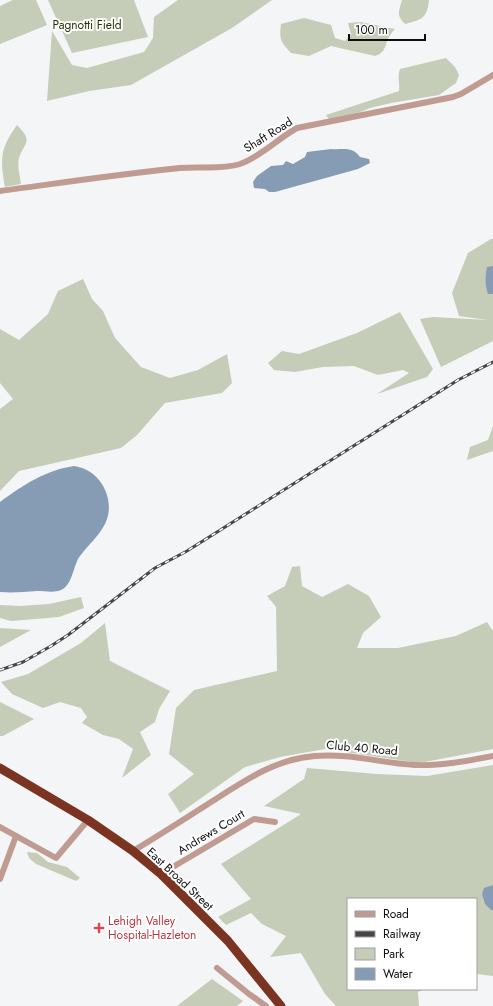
<svg xmlns="http://www.w3.org/2000/svg" width="493" height="1006" viewBox="0 0 493 1006" font-family="Jost,sans-serif">
	<rect width="100%" height="100%" fill="#f4f5f6"/>
	<g fill="#c5ccb7">
		<polygon points="13,0 36,0 47,25 0,44 0,6"/>
		<polygon points="48,0 134,0 148,37 72,53"/>
		<polygon points="178,0 272,0 232,28 131,85 89,91 47,101 52,31 72,65 87,68 144,52 153,38 154,17"/>
		<path d="M402 0H429C427 18 422 20 405 24 396 15 399 11 402 0Z"/>
		<path d="M304 18 331 25 335 38 345 41 351 34 348 23 361 22 395 29C392 32 389 36 387 41 385 48 383 54 375 56L331 46 309 56 291 53C281 42 279 40 281 24Z"/>
		<path d="M446 58 455 67 459 75 456 83 439 95 391 103 370 108 351 116 329 119 326 115 399 91C400 83 397 76 400 69Z"/>
		<path d="M17 125C33 142 26 140 19 158 17 167 20 175 21 184L5 187C0 158 0 149 17 125Z"/>
		<polygon points="491,239 493,239 493,341 441,367 420,319 433,317 487,320 459,316 452,293 468,253"/>
		<polygon points="83,279 92,299 103,311 115,338 141,367 170,378 198,370 227,354 232,383 222,393 165,403 137,435 121,448 19,471 0,491 0,409 13,399 0,383 0,329 19,340 48,314 58,291"/>
		<polygon points="400,312 433,369 427,377 377,394 409,373 403,370 378,375 354,366 323,367 295,372 274,370 268,363 282,351 299,354 357,333"/>
		<polygon points="493,426 493,451 467,460 470,447 488,440"/>
		<polygon points="300,566 302,586 322,597 348,584 369,596 381,617 363,633 357,648 398,648 456,636 487,622 493,631 493,749 419,763 325,749 280,757 245,767 180,813 168,794 194,774 169,754 176,708 194,690 277,671 276,607 267,596 285,586 292,567"/>
		<polygon points="81,597 84,608 59,617 11,621 0,618 0,605 20,606 49,604"/>
		<polygon points="105,623 110,661 170,691 159,709 155,722 140,732 151,755 122,778 133,749 119,739 103,735 82,723 87,717 81,708 60,702 43,708 12,694 1,682 28,674 81,643"/>
		<polygon points="0,628 31,630 0,647"/>
		<polygon points="0,702 34,719 3,736 0,736"/>
		<polygon points="493,765 493,976 477,974 476,969 476,899 348,899 348,989 425,989 418,992 419,1006 336,1006 325,994 301,953 270,957 286,936 262,924 251,913 226,925 218,917 251,899 221,864 301,814 264,806 304,779 307,768 377,774 427,776"/>
		<polygon points="27,852 37,853 48,862 67,867 80,878 76,881 36,864 29,858"/>
		<polygon points="212,979 243,1001 237,1006 177,1006"/>
	</g>
	<g fill="#869cb4">
		<path d="M331 149C343 150 352 146 360 157L369 159 370 163 358 169 275 192H269L265 189 254 188 253 182 257 176 271 166 283 165 286 161 293 164 305 157 307 152Z"/>
		<path d="M493 266V294H488C485 285 485 277 487 267Z"/>
		<path d="M74 466C100 469 117 500 105 524 99 536 88 545 80 556 73 565 73 585 61 590 55 593 44 591 37 591 24 592 12 593 0 592V502C23 485 46 470 74 466Z"/>
		<polygon points="493,885 493,910 491,910 485,904 482,894 484,888"/>
	</g>
	<g fill="none" stroke-linecap="round" stroke-linejoin="round">
		<g stroke="#c09b91" stroke-width="6">
			<path d="M0 191C60 183 120 174 180 168 200 166 221 170 240 164 262 156 277 139 297 128L453 97 461 94 493 75"/>
			<polyline points="0,827 56,858 88,820"/>
			<path d="M133 851C158 836 183 820 208 804 241 783 274 759 315 756 349 753 381 763 415 765 441 766 467 761 493 756"/>
			<polyline points="161,874 254,819 275,822"/>
			<polyline points="0,879 16,836"/>
			<polyline points="217,968 249,994 266,1006"/>
		</g>
		<polyline stroke="#7b3421" stroke-width="9" points="0,768 88,820 133,851 161,874 228,941 281,1006"/>
		<g stroke="#454646" stroke-width="3">
			<polyline id="rail" points="0,670 23,662 51,646 68,635 155,568 187,551 458,380 493,362"/>
		</g>
		<use href="#rail" stroke="#fff" stroke-width="1.5" stroke-dasharray="4.5" stroke-linecap="butt"/>
	</g>
	<path fill="#e0444e" stroke="#fff" stroke-width="1.5" d="M97 922h4v4h4v4h-4v4h-4v-4h-4v-4h4z"/>
	<g text-anchor="middle" stroke-width="4" stroke-linejoin="round" paint-order="stroke">
		<g font-size="12" fill="#273200" stroke="#fff">
			<text x="87" y="29">Pagnotti Field</text>
		</g>
		<g font-size="12" fill="#0d0d0d" stroke="#fff">
			<text transform="translate(268 135) rotate(-32)" y="4">Shaft Road</text>
			<text transform="translate(362 748) rotate(5)" y="4">Club 40 Road</text>
			<text transform="translate(211 832) rotate(-31)" y="4">Andrews Court</text>
			<text transform="translate(180 879) rotate(43)" y="4">East Broad Street</text>
		</g>
		<g font-size="12" fill="#be3a42" stroke="#fff" text-anchor="start">
			<text x="108" y="925">Lehigh Valley<tspan x="108" dy="14">Hospital-Hazleton</tspan></text>
		</g>
	</g>
	<rect x="347" y="898" width="130" height="92" fill="#ffffff" stroke="#9e9e9e"/>
	<rect x="355" y="911" width="20" height="6" fill="#c09b91" stroke="#9e9e9e"/>
	<text x="383" y="918" font-size="12" fill="#0d0d0d">Road</text>
	<rect x="355" y="931" width="20" height="6" fill="#454646" stroke="#9e9e9e"/>
	<text x="383" y="938" font-size="12" fill="#0d0d0d">Railway</text>
	<rect x="355" y="948" width="20" height="12" fill="#c5ccb7" stroke="#9e9e9e"/>
	<text x="383" y="958" font-size="12" fill="#0d0d0d">Park</text>
	<rect x="355" y="968" width="20" height="12" fill="#869cb4" stroke="#9e9e9e"/>
	<text x="383" y="978" font-size="12" fill="#0d0d0d">Water</text>
	<path d="M349 34v6h76v-6" fill="none" stroke="#0d0d0d" stroke-width="2"/>
	<text x="355" y="34" font-size="12" fill="#0d0d0d" stroke="#ffffff" stroke-width="3" paint-order="stroke">100 m</text>
</svg>
